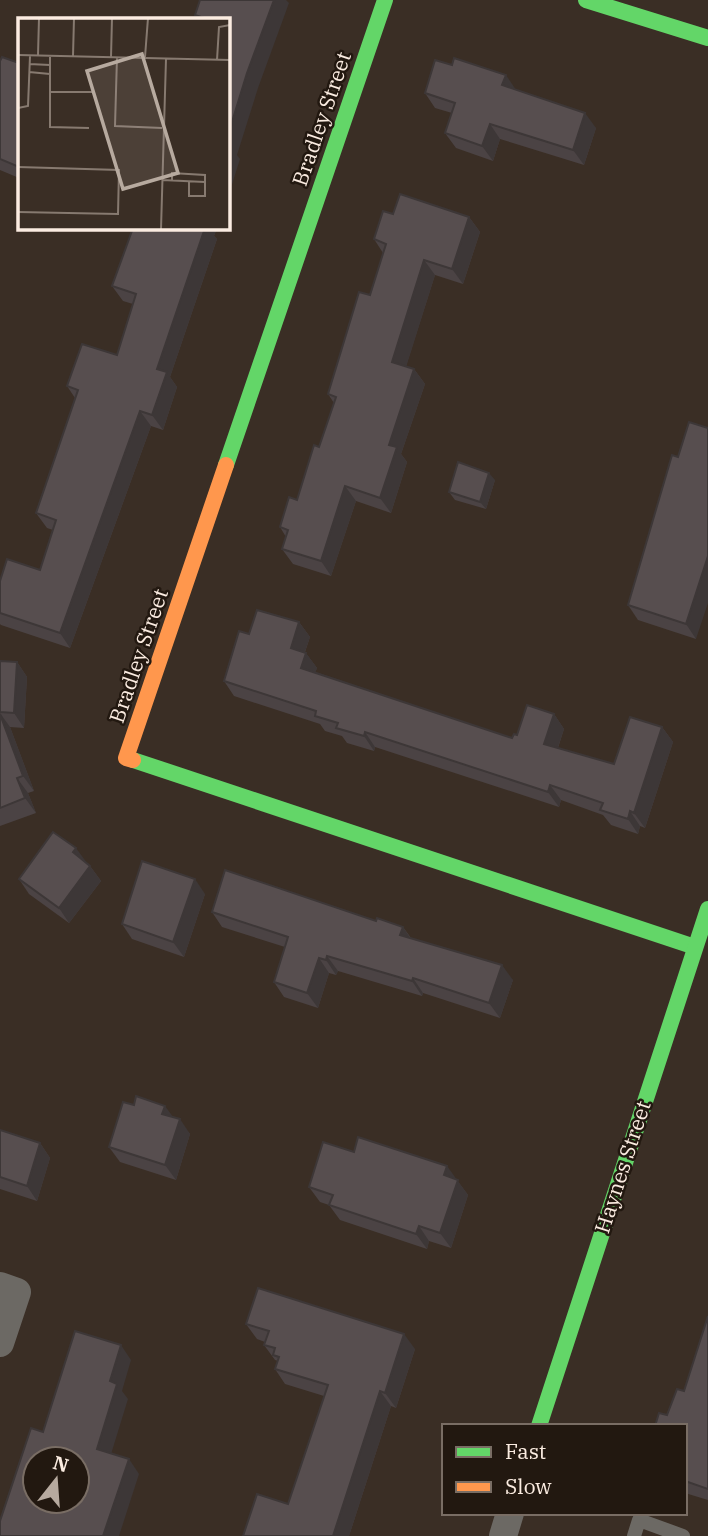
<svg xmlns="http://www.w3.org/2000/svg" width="708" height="1536" viewBox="0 0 708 1536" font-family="'IBM Plex Serif',serif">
	<rect width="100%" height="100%" fill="#3a2e25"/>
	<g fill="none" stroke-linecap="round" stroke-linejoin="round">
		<polyline stroke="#6c6964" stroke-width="14" points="634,1536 639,1520 683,1536"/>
		<g stroke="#6c6964" stroke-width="28">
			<polyline points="0,1286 17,1292 0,1343"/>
			<polyline points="503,1536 510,1513"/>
		</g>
		<g stroke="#63d668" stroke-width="16">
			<polyline points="586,0 708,38"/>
			<polyline points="226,465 385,0"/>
			<polyline points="133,760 695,947"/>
			<polyline points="539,1426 708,909"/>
		</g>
		<polyline stroke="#ff974d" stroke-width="16" points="133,760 126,758 226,465"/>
	</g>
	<g fill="#4b4344">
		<polygon points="0,61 19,63 19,178 0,170"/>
		<polygon points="516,90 596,128 584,165 500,139 493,161 456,148 445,133 452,113 435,108 425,93"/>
		<polygon points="393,214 469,217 480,232 463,284 435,275 406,366 414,369 425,384 401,454 407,462 391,513 356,501 331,576 293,564 282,549 286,537 280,527 297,500 319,447 334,403 328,394 370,295 383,253 374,239"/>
		<polygon points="133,228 217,228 214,236 217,239 170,377 177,387 163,430 151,426 70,648 1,625 0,624 0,581 40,570 53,530 47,528 36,513 75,398 67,386 117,355 133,304 123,301 112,286"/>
		<polygon points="678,457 696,639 638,620 628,605"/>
		<polygon points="495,480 486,509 455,500 449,492"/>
		<polygon points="299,622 310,637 305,652 317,668 315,672 512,738 554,714 564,729 558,748 614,764 662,727 673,742 645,828 640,826 638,834 611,825 603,815 561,800 559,807 375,747 374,751 347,743 342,736 325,731 320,724 234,696 224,681 249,634"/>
		<polygon points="0,661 17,662 27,677 24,728 10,727 34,791 28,793 36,813 0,826"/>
		<polygon points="86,862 90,866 101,881 69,923 29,894 19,879"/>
		<polygon points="205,894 184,957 132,939 122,924"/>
		<polygon points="212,912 376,921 403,927 411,938 513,980 500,1018 423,993 422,996 338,971 336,975 329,973 318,1008 284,997 274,982 285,947 222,927"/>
		<polygon points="174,1117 190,1134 176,1180 120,1162 109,1147"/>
		<polygon points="0,1130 40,1143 50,1158 37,1201 0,1189"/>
		<polygon points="354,1152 456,1179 468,1195 451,1248 429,1241 427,1249 340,1220 329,1205 320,1202 309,1187"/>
		<polygon points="708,1316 708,1500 685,1493 685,1426 667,1415 684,1391"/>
		<polygon points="246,1324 415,1349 396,1408 391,1406 349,1536 243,1536 288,1504 324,1396 285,1384 275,1369 278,1361 275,1360 264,1345 265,1342 257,1339"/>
	</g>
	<g fill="#3d3737">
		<polygon points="274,0 286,0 289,3 258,88 237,155 240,159 228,197 228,135 247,73"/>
		<polygon points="506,75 516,90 502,85"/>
		<polygon points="585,113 596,128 584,165 573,150"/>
		<polygon points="490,124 500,139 493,161 482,146"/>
		<polygon points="469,217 480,232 463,284 452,269"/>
		<polygon points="205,228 217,228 214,236 217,239 170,377 177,387 163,430 152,415 157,369"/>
		<polygon points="424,260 435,275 403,377 392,362"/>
		<polygon points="414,369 425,384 401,454 407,462 391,513 380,498 389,445"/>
		<polygon points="140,411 151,426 70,648 60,633"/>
		<polygon points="489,473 495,480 486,509 480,502"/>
		<polygon points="345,486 356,501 331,576 321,561"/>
		<polygon points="708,556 708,603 696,639 686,624"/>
		<polygon points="299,622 310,637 301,663 291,648"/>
		<polygon points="306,653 317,668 312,683 301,668"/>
		<polygon points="17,662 27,677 24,728 14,713"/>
		<polygon points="0,713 10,727 34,791 23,776"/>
		<polygon points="554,714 564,729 554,759 544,744"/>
		<polygon points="662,727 673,742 645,828 634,813"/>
		<polygon points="365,732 375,747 374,751 364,736"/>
		<polygon points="17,778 28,793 36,813 25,798"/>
		<polygon points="550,785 561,800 559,807 548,792"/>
		<polygon points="630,811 640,826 638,834 628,819"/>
		<polygon points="76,848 87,863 73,852"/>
		<polygon points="90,866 101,881 69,923 59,908"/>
		<polygon points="195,879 205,894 184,957 173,942"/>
		<polygon points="403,927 413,942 400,935"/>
		<polygon points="327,956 338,971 336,975 326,960"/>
		<polygon points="319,958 329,973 318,1008 307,993"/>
		<polygon points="502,965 513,980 500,1018 489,1003"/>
		<polygon points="413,978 423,993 422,996 412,981"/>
		<polygon points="165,1106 176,1121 162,1114"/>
		<polygon points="180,1119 190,1134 176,1180 165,1165"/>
		<polygon points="40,1143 50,1158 37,1201 27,1186"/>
		<polygon points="447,1166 468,1195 451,1248 440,1233 444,1175"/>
		<polygon points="419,1226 429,1241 427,1249 416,1234"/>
		<polygon points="404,1334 415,1349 396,1408 385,1393"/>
		<polygon points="121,1345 131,1360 122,1391 128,1399 108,1464 97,1449 110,1381"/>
		<polygon points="380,1391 391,1406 349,1536 333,1536"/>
		<polygon points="129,1459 139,1474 119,1536 103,1536"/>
	</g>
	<g fill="#574e4f" stroke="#3d3737" stroke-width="2" fill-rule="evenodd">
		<polygon points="200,0 274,0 247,73 228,135 228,19 207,19 195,15"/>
		<polygon points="2,57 19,63 19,167 0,159 0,61"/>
		<polygon points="454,58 506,75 502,85 585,113 573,150 490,124 482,146 445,133 455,103 425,93 435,60 452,65"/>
		<polygon points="400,194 469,217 452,269 424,260 392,362 414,369 389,445 397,447 380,498 345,486 321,561 282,549 288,530 280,527 289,497 297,500 314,445 319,447 336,397 328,394 359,292 370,295 386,244 374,239 383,211 393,214"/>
		<polygon points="133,228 205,228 157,369 167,372 152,415 140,411 60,633 0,613 0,581 7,559 40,570 56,520 36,513 78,390 67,386 82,344 117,355 136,294 112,286"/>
		<polygon points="689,422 708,428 708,556 686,624 628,605 672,455 678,457"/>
		<polygon points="458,462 489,473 480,502 449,492"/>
		<polygon points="257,610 299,622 291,648 306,653 301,668 512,738 514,734 517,735 527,705 554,714 544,744 614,764 630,717 662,727 634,813 630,811 628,819 600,810 603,803 550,785 548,792 365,732 364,736 336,728 338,723 315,716 316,711 224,681 239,631 249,634"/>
		<polygon points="0,661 17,662 14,713 0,712"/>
		<polygon points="0,714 23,776 17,778 25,798 0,808"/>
		<polygon points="53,832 76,848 73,852 90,866 59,908 19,879"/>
		<polygon points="142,861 195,879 173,942 122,924"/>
		<polygon points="225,870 376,921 377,918 403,927 400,935 502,965 489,1003 413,978 412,981 327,956 326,960 319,958 307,993 274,982 288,937 212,912"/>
		<polygon points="136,1096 165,1106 162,1114 180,1119 165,1165 109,1147 123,1102 134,1105"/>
		<polygon points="0,1130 40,1143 27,1186 0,1177"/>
		<polygon points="358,1137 447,1166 444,1175 458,1180 440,1233 419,1226 416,1234 329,1205 333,1195 309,1187 323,1142 354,1152"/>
		<polygon points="258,1288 404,1334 385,1393 380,1391 333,1536 243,1536 257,1494 288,1504 328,1385 275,1369 279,1357 273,1355 275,1348 264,1345 269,1331 246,1324"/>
		<polygon points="708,1316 708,1489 685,1481 685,1426 655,1426 659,1413 667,1415 677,1389 684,1391"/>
		<path d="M75 1331 121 1345 110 1381 117 1384 97 1449 129 1459 103 1536H0V1521L31 1428 43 1432ZM35 1459H77V1501H35Z"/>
	</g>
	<g text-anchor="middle" stroke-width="5" stroke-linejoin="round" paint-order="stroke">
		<g font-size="21" fill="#fbece1" stroke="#221810">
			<text transform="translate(322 119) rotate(-71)" y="7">Bradley Street</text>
			<text transform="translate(139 656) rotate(-71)" y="7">Bradley Street</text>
			<text transform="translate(623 1167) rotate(-72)" y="7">Haynes Street</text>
		</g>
	</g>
	<g transform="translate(18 18)">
		<rect width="212" height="212" fill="#3a2e25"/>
		<path fill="none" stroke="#877a70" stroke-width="2" d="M0 37 212 42M20 37 21 0M55 38 56 0M32 39V109L71 110M93 39 94 0M99 39 97 108 144 110M127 39 130 0M199 42 201 9 212 7M11 46 32 47M11 54 32 56M31 74H75M0 90 10 88 12 38M0 149 101 152 100 196 0 194M144 162 187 164M154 163V155L187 157V178H171V164M143 211 148 41"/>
		<path fill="#b7aa9f" fill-opacity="0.15" stroke="#b7aa9f" stroke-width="3.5" d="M124 36 160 155 105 171 69 53Z"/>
		<rect width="212" height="212" fill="none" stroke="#fbece1" stroke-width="3.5"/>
	</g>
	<rect x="442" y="1424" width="245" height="91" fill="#221810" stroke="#796d64" stroke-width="2"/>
	<rect x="456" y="1447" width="35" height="10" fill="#63d668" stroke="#796d64" stroke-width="2"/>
	<text x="505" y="1459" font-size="21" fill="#fbece1">Fast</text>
	<rect x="456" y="1482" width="35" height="10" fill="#ff974d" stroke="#796d64" stroke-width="2"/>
	<text x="505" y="1494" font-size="21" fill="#fbece1">Slow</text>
	<g transform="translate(56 1480) rotate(17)"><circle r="33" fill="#221810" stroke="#796d64" stroke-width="2"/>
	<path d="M0-5L12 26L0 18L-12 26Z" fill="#b7aa9f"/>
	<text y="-10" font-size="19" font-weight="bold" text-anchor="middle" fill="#fbece1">N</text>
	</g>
</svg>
